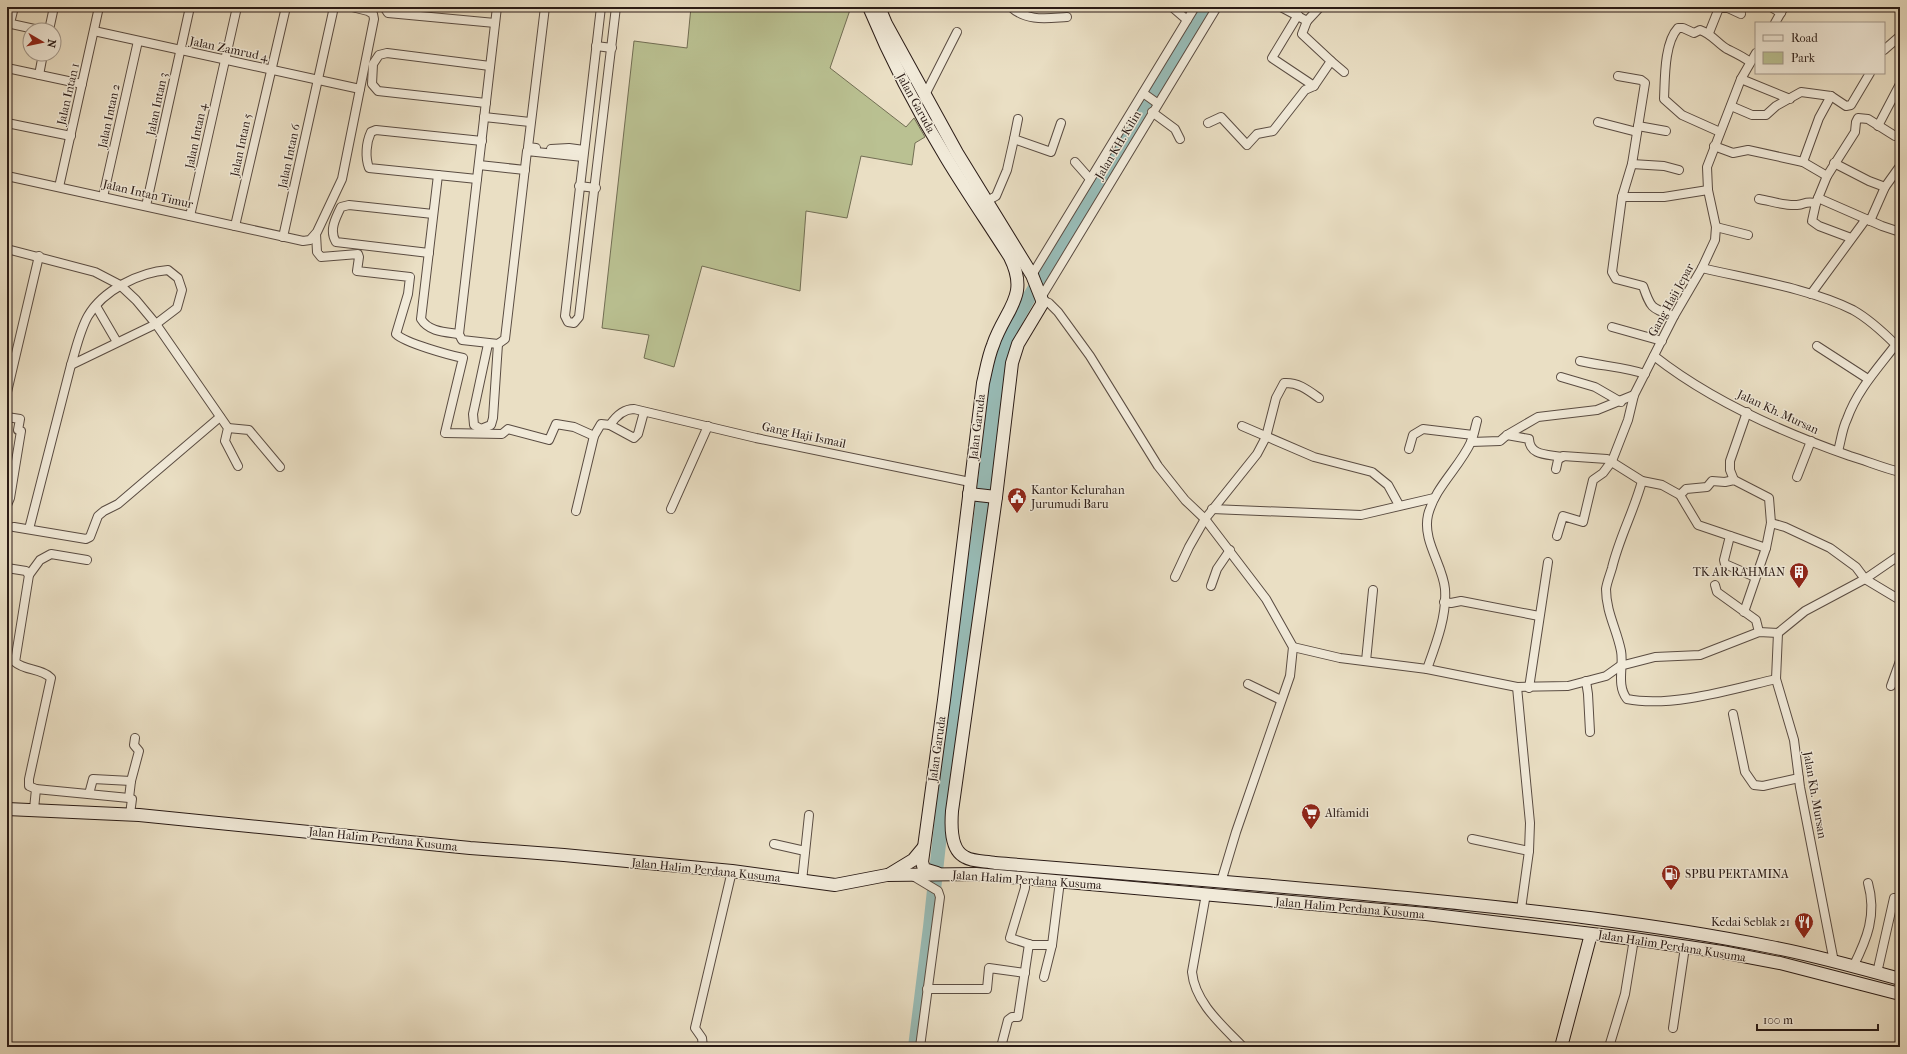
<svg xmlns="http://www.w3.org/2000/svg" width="1907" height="1054" viewBox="0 0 1907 1054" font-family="'IM FELL French Canon',serif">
	<rect width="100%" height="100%" fill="#eadfc4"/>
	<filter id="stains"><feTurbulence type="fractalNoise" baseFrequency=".005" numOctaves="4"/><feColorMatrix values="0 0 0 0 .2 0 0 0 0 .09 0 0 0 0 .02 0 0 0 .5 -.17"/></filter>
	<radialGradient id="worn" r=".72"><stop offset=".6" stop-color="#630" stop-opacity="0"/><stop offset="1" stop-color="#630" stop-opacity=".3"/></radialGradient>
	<polygon fill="#bac192" stroke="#726e54" points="691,7 851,7 830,68 906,127 914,118 925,137 915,143 912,165 861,156 847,218 806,211 800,291 702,266 674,367 644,358 649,335 602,328 634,41 687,48"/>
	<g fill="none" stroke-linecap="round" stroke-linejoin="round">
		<polyline stroke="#98bcb7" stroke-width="14" points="915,1047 930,927 951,733 980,523 999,360 1009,333 1028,299 1208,7"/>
		<g stroke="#5a4c42" stroke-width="10">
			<g id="street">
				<polyline points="384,7 388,13 495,23"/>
				<polyline points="497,7 459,334 462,340 498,344 505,339 527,151 583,157"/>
				<polyline points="601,7 565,316 568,322 574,323 579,317 583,283 616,7"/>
				<path d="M1011 7C1027 22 1048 18 1067 17"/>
				<polyline points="1172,7 1187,20"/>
				<polyline points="1771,7 1781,13"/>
				<polyline points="1298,15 1272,58 1314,86"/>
				<polyline points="1307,21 1320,7"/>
				<polyline points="7,23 39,30"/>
				<polyline points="10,23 14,7"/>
				<polyline points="1775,23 1784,7"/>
				<polyline points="49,30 54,7"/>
				<polyline points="94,31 360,89"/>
				<polyline points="1709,33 1719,8 1728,8 1741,14"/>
				<polyline points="596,46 612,48"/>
				<polyline points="1884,50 1900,36"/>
				<polyline points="1331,61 1344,72"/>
				<polyline points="7,68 82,84"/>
				<polyline points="39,75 43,54"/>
				<path d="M1618 76 1641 80 1645 83 1632 164 1622 197 1612 272 1616 279 1643 286C1651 309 1651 308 1674 316"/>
				<polyline points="1741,79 1790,99"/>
				<polyline points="1143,93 1157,103"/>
				<polyline points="925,95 957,32"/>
				<polyline points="486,103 378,91 372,84 373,64 379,55 387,53 490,66"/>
				<polyline points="1731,106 1752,115 1766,115 1776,106 1801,92 1831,96 1846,106 1851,105 1870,73"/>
				<polyline points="1152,112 1175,129 1180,139"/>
				<polyline points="484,117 530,122"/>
				<polyline points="1018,119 1014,139 1051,152 1061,123"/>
				<polyline points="1598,122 1637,132"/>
				<polyline points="7,123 71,136"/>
				<polyline points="1208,123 1221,117 1247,145 1257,134 1273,131 1305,90 1314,86 1331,61 1302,34 1307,21 1281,7"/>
				<polyline points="1638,126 1666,131"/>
				<polyline points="1878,126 1900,84"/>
				<path d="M1720 132 1682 115 1664 99C1665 79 1664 43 1678 28H1683L1694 33 1700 30C1712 34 1717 43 1727 49 1735 53 1742 56 1750 62"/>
				<polyline points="1714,146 1733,153 1748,150 1803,162 1827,176"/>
				<polyline points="536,148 528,147 545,7"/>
				<polyline points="551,149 569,148 584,150"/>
				<polyline points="1075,162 1090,179"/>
				<polyline points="1803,162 1819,118 1831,96"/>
				<polyline points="1834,163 1869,181 1885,187"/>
				<polyline points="1632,164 1664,166 1679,170"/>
				<polyline points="479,165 525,170"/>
				<path d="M438 175 421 319C429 332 445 332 459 334"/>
				<polyline points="7,176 303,241 310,240 317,232 342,179 374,19 373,14 368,11 352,7"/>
				<path d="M477 179 369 168C365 157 366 143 371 132L376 130 482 141"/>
				<polyline points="579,186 596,188"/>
				<polyline points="59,187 99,7"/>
				<polyline points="103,197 138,41"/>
				<polyline points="1622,197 1664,197 1708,190"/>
				<polyline points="1818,198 1882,226 1900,232"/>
				<path d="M1759 199C1771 201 1785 206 1797 205 1806 204 1804 201 1816 203"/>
				<polyline points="987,201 996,196 1007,170 1014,139"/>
				<polyline points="146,206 190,7"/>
				<polyline points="190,216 237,7"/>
				<polyline points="1870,221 1885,187 1900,166"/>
				<polyline points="235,226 286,7"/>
				<polyline points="1716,227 1748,235"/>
				<path d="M316 234 317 252 321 257 358 254 359 257 357 271 410 277 408 294 396 334C405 343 449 355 463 358L445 433 502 434 508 429 549 440 556 424 574 427 594 436"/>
				<polyline points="283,237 334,7"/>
				<polyline points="1851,238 1819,226 1812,221 1816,203 1827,176 1855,132 1856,122 1858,118 1868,119 1895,136 1900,134"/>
				<polyline points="7,249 95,272 120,285 136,300 156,324 228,428 225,441 238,466"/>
				<path d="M429 253 336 242C329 231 335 219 341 207L349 205 433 214"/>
				<path d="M1702 268C1748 279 1812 289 1853 310 1869 319 1883 332 1896 345"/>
				<path d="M168 270 178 278 182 290 177 308 156 324 71 365C76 349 80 330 88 316 103 290 140 272 168 270Z"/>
				<polyline points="1032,275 1195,7"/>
				<polyline points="1811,294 1866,219"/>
				<polyline points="1042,296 1217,7"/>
				<polyline points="1042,300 1049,303 1058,312 1090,356 1158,466 1185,500 1205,519 1266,599 1293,647 1290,676 1236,832 1221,882"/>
				<polyline points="96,306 117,342"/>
				<polyline points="1612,327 1662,341"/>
				<polyline points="488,344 473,414 474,425 481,429 491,425 493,418 498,344"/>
				<polyline points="1817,346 1868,379"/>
				<path d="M1654 356C1710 400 1784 433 1850 456 1867 461 1883 468 1900 472"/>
				<path d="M1580 361C1602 366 1624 367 1645 374"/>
				<polyline points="1561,377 1595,387 1621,402"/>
				<polyline points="7,392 39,256"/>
				<polyline points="7,417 20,419 18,430 21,431 10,498 7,505"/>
				<path d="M610 425C616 416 623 409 634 409L756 438 970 482"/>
				<polyline points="1242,426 1314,457 1372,472 1388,485 1399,505"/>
				<polyline points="228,428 249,430 280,467"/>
				<path d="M1507 435 1529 439C1530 456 1547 454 1562 457"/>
				<polyline points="1471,442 1500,441 1507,435 1538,417 1597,410 1634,395"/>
				<polyline points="1409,449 1413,435 1423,429 1473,435"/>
				<path d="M1838 451C1841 441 1842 429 1847 419 1858 388 1881 365 1900 339"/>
				<path d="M1556 469 1558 460 1563 456 1607 459 1642 481C1634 511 1619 538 1612 568 1610 575 1607 582 1606 589 1606 612 1617 630 1621 651 1624 666 1616 685 1627 699 1671 708 1733 689 1776 679"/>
				<polyline points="1797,477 1811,441"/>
				<polyline points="1734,480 1730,470 1730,461 1747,412"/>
				<polyline points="1642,481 1662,485 1680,495 1698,525 1766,548"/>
				<polyline points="1680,495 1686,489 1707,487 1712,481 1725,482 1734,480 1769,498 1771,523 1766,548 1744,612"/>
				<polyline points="671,509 708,426"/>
				<polyline points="1212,509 1361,515 1434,498"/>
				<polyline points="576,511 594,436 601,424 610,425 634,438 638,434 644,412"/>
				<polyline points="1771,523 1785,527 1830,548 1856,567 1865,579 1900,600"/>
				<polyline points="14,527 86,539 90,537 98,516 104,511 118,504 220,417"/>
				<polyline points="29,529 71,365"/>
				<polyline points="1557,536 1563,516 1583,522 1593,480 1603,473 1612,461 1628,420 1634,395 1674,316 1702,268 1715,240 1716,227 1708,190 1707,167 1741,79 1756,53"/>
				<polyline points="1730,536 1724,560 1725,564 1755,577"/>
				<polyline points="7,568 26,571 29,575"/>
				<path d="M1175 577 1189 547 1205 519 1257 454 1266 437 1276 398 1284 383C1298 382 1308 390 1319 398"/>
				<polyline points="1715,585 1717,592 1756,620 1759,632"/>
				<polyline points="1211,586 1217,569 1230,550"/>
				<polyline points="1444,602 1451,603 1461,601 1539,616"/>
				<polyline points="1778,633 1776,679 1794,740 1800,787 1834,962"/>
				<polyline points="1293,647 1340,658 1427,669 1517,687 1568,686 1606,676 1620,666 1655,657 1700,655 1759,632 1778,633 1805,611 1865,579 1900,555"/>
				<polyline points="1366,661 1373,590"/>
				<path d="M1427 669C1436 644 1447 616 1445 589 1443 565 1422 541 1428 515 1435 487 1459 468 1471 442 1474 435 1475 428 1477 421"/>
				<polyline points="1586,681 1588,694 1590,732"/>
				<polyline points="1248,684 1281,700"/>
				<polyline points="1891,686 1900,661"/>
				<polyline points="1517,687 1530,823 1529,851 1521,909"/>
				<polyline points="1529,688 1548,562"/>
				<polyline points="1733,714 1745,772 1754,785 1763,786 1799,778"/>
				<polyline points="36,789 129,798"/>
				<polyline points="89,794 93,779 131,781"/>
				<path d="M34 809 36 789 29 786V779L51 678C41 668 25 671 15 662L29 575 40 560 51 554 87 560"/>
				<polyline points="130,814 132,799 129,798 131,781 139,751 134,745 135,738"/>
				<polyline points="1472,839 1529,851"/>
				<polyline points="774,844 805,851"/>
				<polyline points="913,876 938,891 940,897 920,1047"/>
				<polyline points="1025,878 1025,888 1010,938 1032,945 1052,945"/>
				<polyline points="802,881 809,815"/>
				<path d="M1206 894 1192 972C1195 1003 1223 1026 1243 1047"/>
				<path d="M1853 967C1867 939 1877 915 1868 883"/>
				<polyline points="1877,973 1894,898"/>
				<polyline points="1044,977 1052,945 1060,881"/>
				<polyline points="927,989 987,989 989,968 1025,973"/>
				<polyline points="1673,1028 1685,947"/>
				<polyline points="703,1047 702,1038 695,1028 732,871"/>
				<polyline points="1001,1047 1008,1020 1012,1017 1018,1017 1029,944"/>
				<polyline points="1609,1047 1625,994 1634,939"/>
			</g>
		</g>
		<g stroke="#2a1b16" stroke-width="14">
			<g id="secondary">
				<path d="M869 7C891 60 917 110 947 159 967 192 989 224 1010 257 1030 297 1005 309 993 345 988 357 986 371 983 383L944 700 922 862 924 869 937 873"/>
				<path d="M879 7 886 24 957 153 1032 275 1042 300V304L1018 344 1012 363 996 497 952 811C951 825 950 850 965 857 973 862 986 861 995 863 1132 874 1270 885 1407 898 1529 910 1651 923 1771 947 1814 955 1857 967 1900 979"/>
				<polyline points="969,494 996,497"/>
				<polyline points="7,809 139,815 470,848 564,855 732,871 835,885 887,875 976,874 1426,914 1634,939 1722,952 1780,963 1900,994"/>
				<polyline points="890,874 913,860 923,848"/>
				<polyline points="1561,1047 1591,934"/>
			</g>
		</g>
		<use href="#street" stroke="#f1ead9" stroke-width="8"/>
		<use href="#secondary" stroke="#f1ead9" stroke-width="12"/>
	</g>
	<defs>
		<g id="civic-pin" transform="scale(1)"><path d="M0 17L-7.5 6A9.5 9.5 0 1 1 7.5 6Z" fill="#8f2418" stroke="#f1ead9"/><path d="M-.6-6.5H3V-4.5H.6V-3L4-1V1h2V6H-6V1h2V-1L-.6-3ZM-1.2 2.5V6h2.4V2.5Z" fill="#fff"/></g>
		<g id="building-pin" transform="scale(1)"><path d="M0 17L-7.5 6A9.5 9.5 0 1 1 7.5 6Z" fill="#8f2418" stroke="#f1ead9"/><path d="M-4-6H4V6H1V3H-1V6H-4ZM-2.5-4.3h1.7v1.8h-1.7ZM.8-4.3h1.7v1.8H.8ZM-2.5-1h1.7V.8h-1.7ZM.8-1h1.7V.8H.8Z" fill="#fff"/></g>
		<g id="supermarket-pin" transform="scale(1)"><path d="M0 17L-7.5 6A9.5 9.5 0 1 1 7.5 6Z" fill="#8f2418" stroke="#f1ead9"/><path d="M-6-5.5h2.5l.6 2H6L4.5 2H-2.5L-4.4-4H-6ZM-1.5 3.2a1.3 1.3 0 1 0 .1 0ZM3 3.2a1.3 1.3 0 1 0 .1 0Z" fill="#fff"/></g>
		<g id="fuel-pin" transform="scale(1)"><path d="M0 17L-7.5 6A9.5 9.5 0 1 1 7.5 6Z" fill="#8f2418" stroke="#f1ead9"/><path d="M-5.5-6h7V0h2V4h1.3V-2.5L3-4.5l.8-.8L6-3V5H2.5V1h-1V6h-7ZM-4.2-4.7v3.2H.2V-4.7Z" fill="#fff"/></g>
		<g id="restaurant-pin" transform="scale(1)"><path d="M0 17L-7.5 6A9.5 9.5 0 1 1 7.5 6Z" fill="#8f2418" stroke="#f1ead9"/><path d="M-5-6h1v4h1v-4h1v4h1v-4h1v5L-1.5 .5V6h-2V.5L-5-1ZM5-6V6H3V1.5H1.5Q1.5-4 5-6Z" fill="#fff"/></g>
	</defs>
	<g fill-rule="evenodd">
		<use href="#civic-pin" x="1017" y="497"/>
		<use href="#building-pin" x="1799" y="572"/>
		<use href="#supermarket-pin" x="1311" y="813"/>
		<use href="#fuel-pin" x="1671" y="874"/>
		<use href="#restaurant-pin" x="1804" y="922"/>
	</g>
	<g text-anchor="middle" stroke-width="3" stroke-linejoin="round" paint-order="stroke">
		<g font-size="12" fill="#2a1b16" stroke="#f1ead9">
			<text transform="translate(229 49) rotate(12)" y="4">Jalan Zamrud 4</text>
			<text transform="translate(68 94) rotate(-77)" y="4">Jalan Intan 1</text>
			<text transform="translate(916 103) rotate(61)" y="4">Jalan Garuda</text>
			<text transform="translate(157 104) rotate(-78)" y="4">Jalan Intan 3</text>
			<text transform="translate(109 116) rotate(-78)" y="4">Jalan Intan 2</text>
			<text transform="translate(196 136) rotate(-78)" y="4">Jalan Intan 4</text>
			<text transform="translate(241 145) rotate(-78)" y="4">Jalan Intan 5</text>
			<text transform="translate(1118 145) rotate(-59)" y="4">Jalan KH. Kilin</text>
			<text transform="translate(289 156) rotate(-78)" y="4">Jalan Intan 6</text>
			<text transform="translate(148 194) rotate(13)" y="4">Jalan Intan Timur</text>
			<text transform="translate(1671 300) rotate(-61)" y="4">Gang Haji Jepar</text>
			<text transform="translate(1778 412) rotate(25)" y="4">Jalan Kh. Mursan</text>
			<text transform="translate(977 427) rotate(-83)" y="4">Jalan Garuda</text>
			<text transform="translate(804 435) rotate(12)" y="4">Gang Haji Ismail</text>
			<text transform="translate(937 749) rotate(-82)" y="4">Jalan Garuda</text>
			<text transform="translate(1815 795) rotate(80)" y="4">Jalan Kh. Mursan</text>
			<text transform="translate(383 839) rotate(6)" y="4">Jalan Halim Perdana Kusuma</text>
			<text transform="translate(706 870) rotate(6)" y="4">Jalan Halim Perdana Kusuma</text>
			<text transform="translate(1027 880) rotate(4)" y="4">Jalan Halim Perdana Kusuma</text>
			<text transform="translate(1350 908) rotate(5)" y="4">Jalan Halim Perdana Kusuma</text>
			<text transform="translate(1672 946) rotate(9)" y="4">Jalan Halim Perdana Kusuma</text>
		</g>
		<g font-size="12" fill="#2a1b16" stroke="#f1ead9" text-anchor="start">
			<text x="1031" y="494">Kantor Kelurahan<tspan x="1031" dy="14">Jurumudi Baru</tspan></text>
			<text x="1785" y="576" text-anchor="end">TK AR RAHMAN</text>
			<text x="1325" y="817">Alfamidi</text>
			<text x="1685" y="878">SPBU PERTAMINA</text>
			<text x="1790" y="926" text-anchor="end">Kedai Seblak 21</text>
		</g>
	</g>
	<rect width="1907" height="1054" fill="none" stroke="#eadfc4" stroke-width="24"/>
	<rect x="8" y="8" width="1891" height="1038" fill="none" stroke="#2a1b16" stroke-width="2"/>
	<rect x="12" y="12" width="1883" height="1030" fill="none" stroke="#2a1b16"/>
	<rect x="1755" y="22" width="130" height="52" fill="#f1ead9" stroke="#a1978b"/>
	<rect x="1763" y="35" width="20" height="6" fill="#f1ead9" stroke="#a1978b"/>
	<text x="1791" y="42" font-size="12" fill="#2a1b16">Road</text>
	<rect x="1763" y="52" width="20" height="12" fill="#bac192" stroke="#a1978b"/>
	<text x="1791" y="62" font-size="12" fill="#2a1b16">Park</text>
	<g transform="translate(42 42) rotate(99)"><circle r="19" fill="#f1ead9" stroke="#a1978b"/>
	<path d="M0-3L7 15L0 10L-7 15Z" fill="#8f2418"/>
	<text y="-6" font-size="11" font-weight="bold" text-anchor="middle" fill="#2a1b16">N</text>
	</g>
	<path d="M1757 1024v6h121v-6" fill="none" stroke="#2a1b16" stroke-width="2"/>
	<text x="1763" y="1024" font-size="12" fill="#2a1b16" stroke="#f1ead9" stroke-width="3" paint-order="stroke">100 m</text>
	<rect width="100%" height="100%" filter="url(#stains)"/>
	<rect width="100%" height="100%" fill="url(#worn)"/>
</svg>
